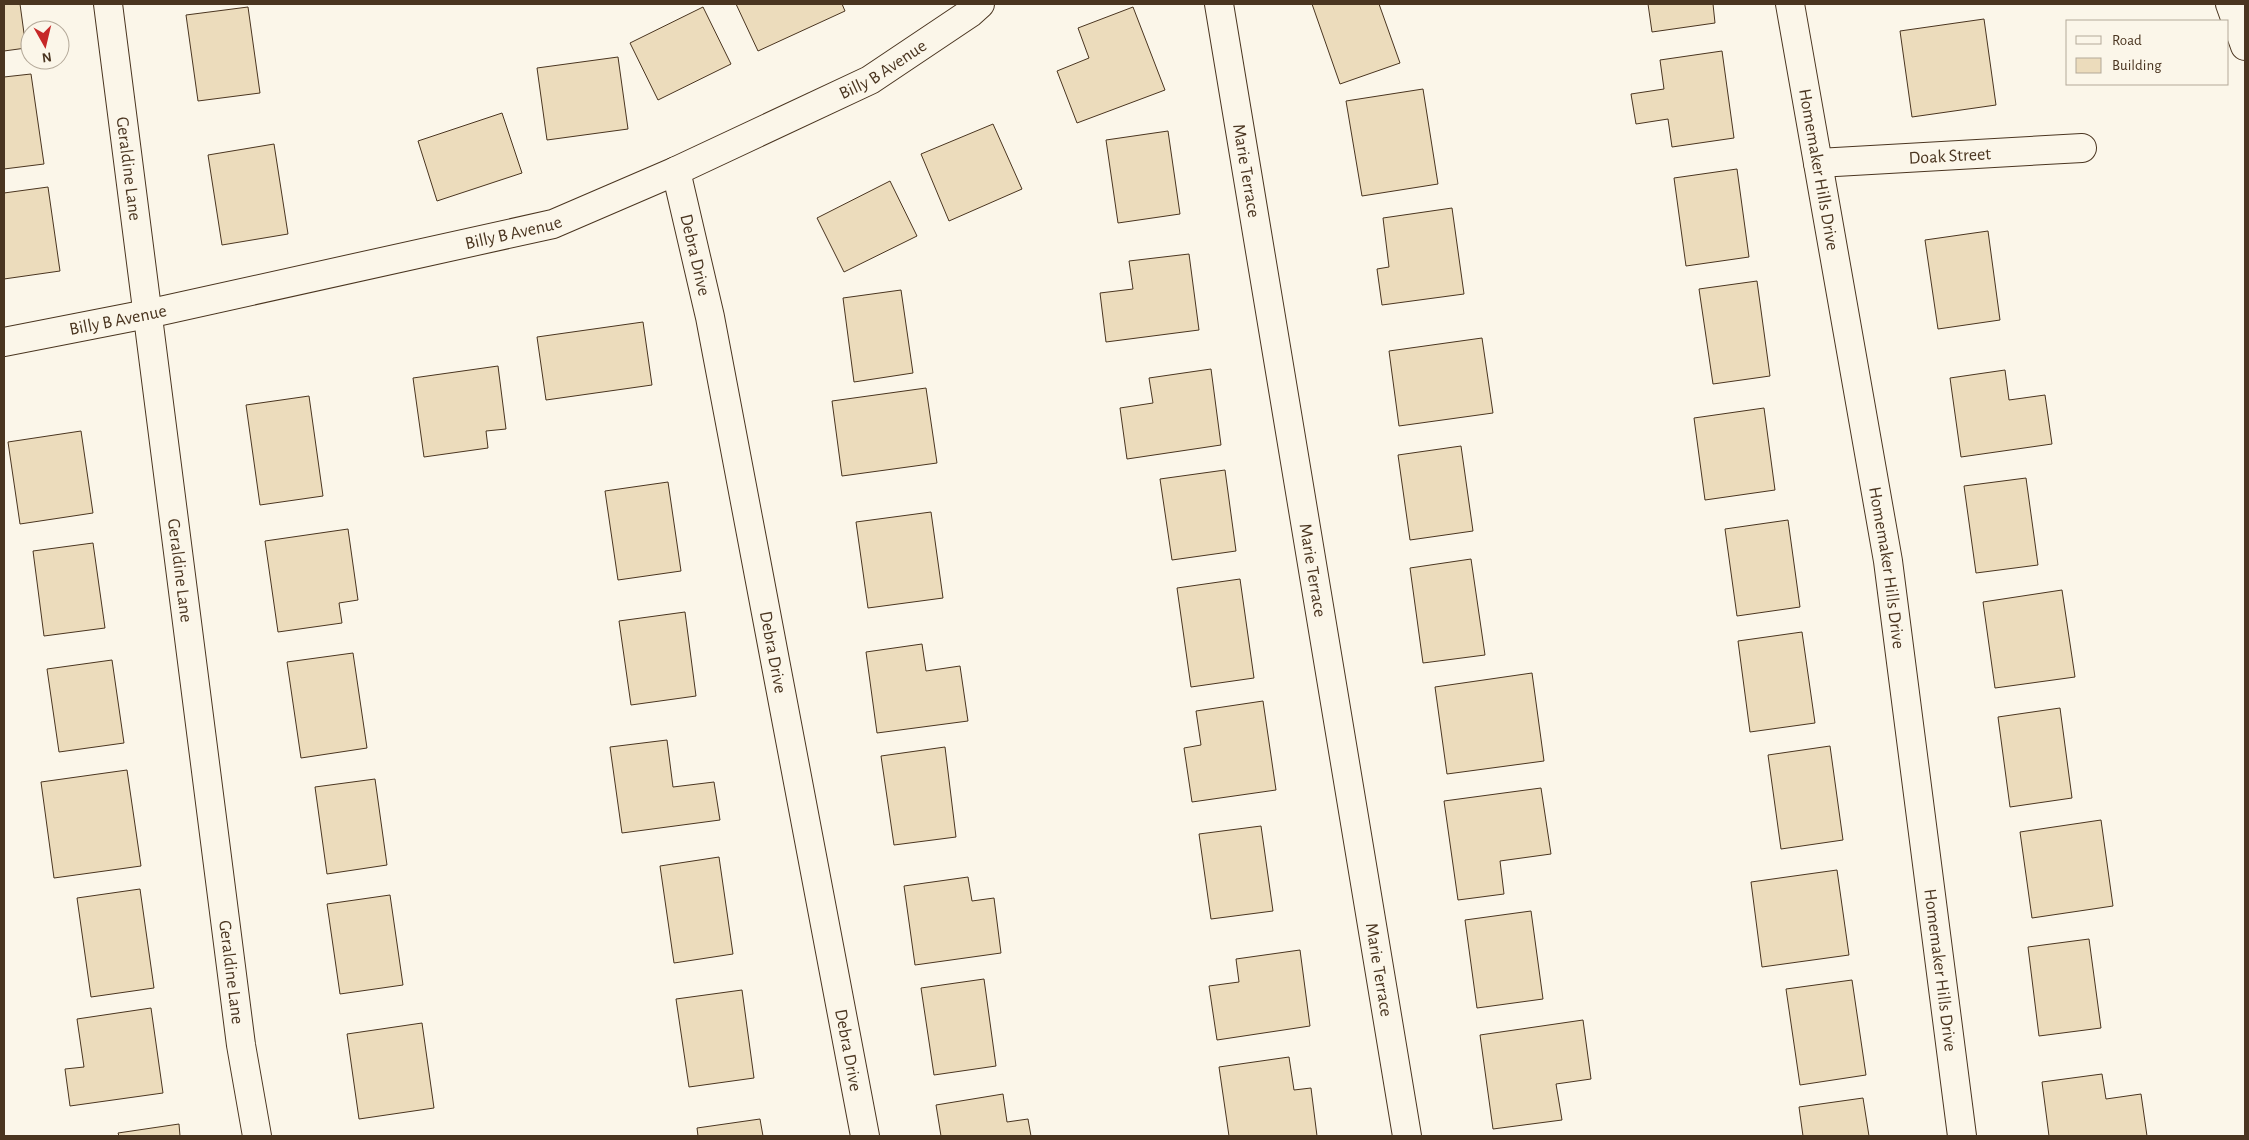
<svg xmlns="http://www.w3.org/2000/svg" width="2249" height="1140" viewBox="0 0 2249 1140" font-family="'Alegreya Sans',sans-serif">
	<rect width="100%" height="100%" fill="#fbf6e9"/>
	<g fill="#ecdcbc" stroke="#4a3520">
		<polygon points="4,4 20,4 26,48 4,51"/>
		<polygon points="736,4 842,4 845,11 758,51"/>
		<polygon points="1312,4 1379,4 1400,63 1340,84"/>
		<polygon points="1648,4 1713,4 1715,23 1652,32"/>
		<polygon points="248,7 260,93 198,101 186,15"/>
		<polygon points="703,7 731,64 658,100 630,43"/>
		<polygon points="1133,7 1165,90 1077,123 1057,71 1089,58 1078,28"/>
		<polygon points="1984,19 1996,105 1912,117 1900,31"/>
		<polygon points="1722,51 1734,138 1672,147 1668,119 1636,124 1631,94 1664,89 1660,60"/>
		<polygon points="618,57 628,129 547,140 537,68"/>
		<polygon points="31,74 44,164 4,169 4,77"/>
		<polygon points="1423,89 1438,184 1362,196 1346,101"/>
		<polygon points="502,113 522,173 437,201 418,141"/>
		<polygon points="993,124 1022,189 949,221 921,154"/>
		<polygon points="1168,131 1180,214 1118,223 1106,140"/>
		<polygon points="274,144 288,234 222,245 208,155"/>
		<polygon points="1737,169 1749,257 1686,266 1674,178"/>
		<polygon points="890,181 917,236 844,272 817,218"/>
		<polygon points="48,187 60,271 4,279 4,193"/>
		<polygon points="1452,208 1464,294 1382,305 1377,269 1389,267 1383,218"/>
		<polygon points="1988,231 2000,320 1938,329 1925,240"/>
		<polygon points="1189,254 1199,330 1106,342 1100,293 1133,289 1129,261"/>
		<polygon points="1757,281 1770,376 1713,384 1699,289"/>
		<polygon points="901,290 913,373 854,382 843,298"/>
		<polygon points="643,322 652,385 546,400 537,337"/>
		<polygon points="1482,338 1493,413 1399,426 1389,351"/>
		<polygon points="498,366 506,429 486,431 488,448 424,457 413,378"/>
		<polygon points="1211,369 1221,445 1127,459 1120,408 1153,403 1149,378"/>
		<polygon points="2005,370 2009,400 2045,395 2052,444 1961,457 1950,378"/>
		<polygon points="926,388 937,463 842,476 832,401"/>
		<polygon points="309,396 323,496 260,505 246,405"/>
		<polygon points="1764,408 1775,490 1705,500 1694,418"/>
		<polygon points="81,431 93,513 20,524 8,442"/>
		<polygon points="1461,446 1473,531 1410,540 1398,455"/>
		<polygon points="1225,470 1236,551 1172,560 1160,479"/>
		<polygon points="2026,478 2038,565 1976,573 1964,486"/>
		<polygon points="668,482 681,571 618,580 605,491"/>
		<polygon points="931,512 943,598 868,608 856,522"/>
		<polygon points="1788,520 1800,607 1737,616 1725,529"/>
		<polygon points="348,529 358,600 339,603 342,623 278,632 265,541"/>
		<polygon points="93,543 105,628 44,636 33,551"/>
		<polygon points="1471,559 1485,655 1423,663 1410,568"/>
		<polygon points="1240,579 1254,678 1191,687 1177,588"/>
		<polygon points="2062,590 2075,677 1995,688 1983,602"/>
		<polygon points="685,612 696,696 631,705 619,621"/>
		<polygon points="1802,632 1815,723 1750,732 1738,641"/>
		<polygon points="922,644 926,671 960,666 968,721 877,733 866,652"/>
		<polygon points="353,653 367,748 301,758 287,662"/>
		<polygon points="112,660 124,743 59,752 47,669"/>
		<polygon points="1532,673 1544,761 1447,774 1435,687"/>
		<polygon points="1263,701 1276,790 1192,802 1184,748 1201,745 1196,711"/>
		<polygon points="2060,708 2072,798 2010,807 1998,717"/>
		<polygon points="667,740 673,787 714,782 720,820 622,833 610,747"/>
		<polygon points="1830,746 1843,840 1781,849 1768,755"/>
		<polygon points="945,747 956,837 894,845 881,756"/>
		<polygon points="127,770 141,866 54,878 41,782"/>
		<polygon points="375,779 387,865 327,874 315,787"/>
		<polygon points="1541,788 1551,854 1500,861 1504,894 1458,900 1444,801"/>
		<polygon points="2101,820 2113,906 2032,918 2020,832"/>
		<polygon points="1261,826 1273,911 1211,919 1199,834"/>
		<polygon points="719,857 733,954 674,963 660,866"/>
		<polygon points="1837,870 1849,955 1762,967 1751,882"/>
		<polygon points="968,877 972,901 994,898 1001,953 915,965 904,886"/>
		<polygon points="140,889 154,988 91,997 77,898"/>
		<polygon points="390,895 403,985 340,994 327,904"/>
		<polygon points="1531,911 1543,999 1477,1008 1465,920"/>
		<polygon points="2089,939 2101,1028 2039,1036 2028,947"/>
		<polygon points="1300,950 1310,1026 1217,1040 1209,986 1239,982 1236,959"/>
		<polygon points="984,979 996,1066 934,1075 921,988"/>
		<polygon points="1852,980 1866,1075 1800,1085 1786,989"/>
		<polygon points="742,990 754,1078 689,1087 676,999"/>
		<polygon points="151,1008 163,1093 70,1106 65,1069 84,1067 77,1019"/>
		<polygon points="1583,1020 1591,1079 1556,1084 1562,1120 1493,1129 1480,1035"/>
		<polygon points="422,1023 434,1108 359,1119 347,1034"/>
		<polygon points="1289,1057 1294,1090 1311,1088 1317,1136 1229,1136 1219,1067"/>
		<polygon points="2102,1074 2106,1099 2141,1094 2147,1136 2049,1136 2042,1082"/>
		<polygon points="1003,1094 1007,1122 1028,1119 1031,1136 941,1136 936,1105"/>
		<polygon points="1863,1098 1869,1136 1803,1136 1799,1107"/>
		<polygon points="760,1119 763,1136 698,1136 697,1128"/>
		<polygon points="179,1124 180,1136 119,1136 118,1133"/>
	</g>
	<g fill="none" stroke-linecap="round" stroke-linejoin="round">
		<g stroke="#4a3520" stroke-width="30">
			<g id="minor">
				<path id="s1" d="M108 4 241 1045 257 1136"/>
				<path id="s2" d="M1219 4 1407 1136"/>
				<path id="s3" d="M1790 4 1888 561 1962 1136"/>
				<path id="s4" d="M1818 163 2082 148"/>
				<path id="s5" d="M676 171 710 317 865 1136"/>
				<path id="s6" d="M4 342 147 314 553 224 676 171 870 80 970 13 980 4"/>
			</g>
		</g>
		<g stroke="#4a3520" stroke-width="30">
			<polyline id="secondary" points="2230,4 2245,46"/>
		</g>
		<use href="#minor" stroke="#fbf6e9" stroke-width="28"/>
		<use href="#secondary" stroke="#fbf6e9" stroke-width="28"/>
	</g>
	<g text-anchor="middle" stroke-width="4" stroke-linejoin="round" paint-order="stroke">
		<g font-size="18" fill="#4a3520" stroke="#fbf6e9">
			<text dy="6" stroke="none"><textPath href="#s6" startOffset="926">Billy B Avenue</textPath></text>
			<text dy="6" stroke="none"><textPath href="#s4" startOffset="132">Doak Street</textPath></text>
			<text dy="6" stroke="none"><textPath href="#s1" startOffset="166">Geraldine Lane</textPath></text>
			<text dy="6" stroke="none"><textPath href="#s3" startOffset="168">Homemaker Hills Drive</textPath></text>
			<text dy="6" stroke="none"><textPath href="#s2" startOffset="169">Marie Terrace</textPath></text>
			<text dy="6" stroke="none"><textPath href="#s6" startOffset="521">Billy B Avenue</textPath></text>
			<text dy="6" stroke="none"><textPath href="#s5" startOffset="86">Debra Drive</textPath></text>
			<text dy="6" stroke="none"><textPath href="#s6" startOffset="116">Billy B Avenue</textPath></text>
			<text dy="6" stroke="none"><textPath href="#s3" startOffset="572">Homemaker Hills Drive</textPath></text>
			<text dy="6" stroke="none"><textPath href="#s1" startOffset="571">Geraldine Lane</textPath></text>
			<text dy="6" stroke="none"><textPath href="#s2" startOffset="574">Marie Terrace</textPath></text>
			<text dy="6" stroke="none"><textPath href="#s5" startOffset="491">Debra Drive</textPath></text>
			<text dy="6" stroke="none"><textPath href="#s2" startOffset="979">Marie Terrace</textPath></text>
			<text dy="6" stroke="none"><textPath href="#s3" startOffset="978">Homemaker Hills Drive</textPath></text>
			<text dy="6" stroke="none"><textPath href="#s1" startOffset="976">Geraldine Lane</textPath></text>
			<text dy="6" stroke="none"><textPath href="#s5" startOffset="896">Debra Drive</textPath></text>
		</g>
	</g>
	<rect width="2249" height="1140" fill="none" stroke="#4a3520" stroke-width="10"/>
	<rect x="2066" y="20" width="162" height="65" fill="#fbf6e9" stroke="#b4a999"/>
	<rect x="2076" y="36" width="25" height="8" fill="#fbf6e9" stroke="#b4a999"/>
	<text x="2112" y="45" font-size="15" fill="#4a3520">Road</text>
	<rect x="2076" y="58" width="25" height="15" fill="#ecdcbc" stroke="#b4a999"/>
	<text x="2112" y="70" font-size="15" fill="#4a3520">Building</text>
	<g transform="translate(45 45) rotate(172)"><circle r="24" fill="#fbf6e9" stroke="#b4a999"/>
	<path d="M0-4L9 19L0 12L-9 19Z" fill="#c62828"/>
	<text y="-8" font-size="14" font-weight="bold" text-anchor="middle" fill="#4a3520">N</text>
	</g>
</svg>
